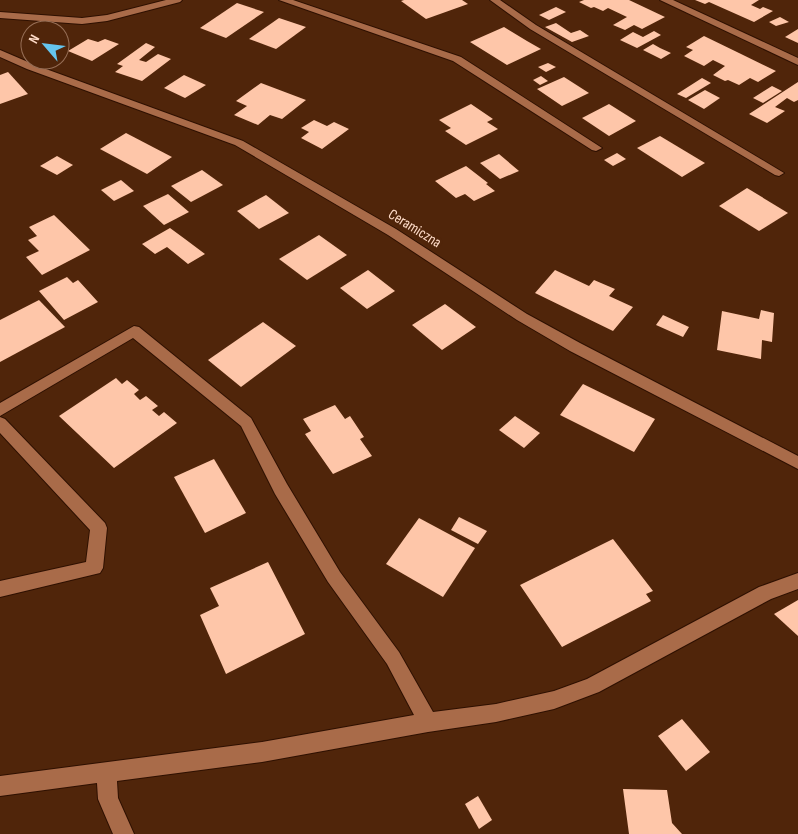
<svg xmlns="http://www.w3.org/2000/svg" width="798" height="834" viewBox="0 0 798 834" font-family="'Sofia Sans Condensed',sans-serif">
	<rect width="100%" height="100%" fill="#50250a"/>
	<g fill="#fec6a9">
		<polygon points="404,0 462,0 468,4 426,19 401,1"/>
		<polygon points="584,0 629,0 665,17 642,29 634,25 625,30 613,25 627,17 608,8 603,11 594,7 591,8 579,2"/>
		<polygon points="695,0 759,0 751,5 760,9 763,7 773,11 754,22 709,2 705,4"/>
		<polygon points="237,3 264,12 226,38 200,28"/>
		<polygon points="556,7 566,12 549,20 539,15"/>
		<polygon points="780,17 789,22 776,26 769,22"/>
		<polygon points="279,18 306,27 276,49 249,39"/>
		<polygon points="556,23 571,33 580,30 589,36 572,42 545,27"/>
		<polygon points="504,27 527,41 541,49 507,65 470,42"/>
		<polygon points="798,29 798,43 785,37"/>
		<polygon points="654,31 661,35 637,48 620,40 633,32 643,37"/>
		<polygon points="704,36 739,53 776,71 758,82 750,78 739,85 728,80 725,81 713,75 725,66 713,60 704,66 684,56 693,50 686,47"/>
		<polygon points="88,39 98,42 105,39 119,44 92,61 68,51"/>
		<polygon points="146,43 155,47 139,60 146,62 158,54 171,59 142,81 115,72 123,66 117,64"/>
		<polygon points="653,44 660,48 671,53 661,59 643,50"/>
		<polygon points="548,63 556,67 546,72 538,67"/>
		<polygon points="8,72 28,94 0,104 0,75"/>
		<polygon points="184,75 206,85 185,98 164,88"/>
		<polygon points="541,76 548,81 540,85 533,80"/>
		<polygon points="564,77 589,93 562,106 537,89"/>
		<polygon points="702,78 711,83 686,98 677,94"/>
		<polygon points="798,82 798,100 794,102 787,98 775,107 785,111 767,123 749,114"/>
		<polygon points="261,83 306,100 282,119 270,115 258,125 234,115 247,106 236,101"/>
		<polygon points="772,86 782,91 763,103 753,98"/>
		<polygon points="705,90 720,98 704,109 688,100"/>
		<polygon points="471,104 493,119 487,122 498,129 466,145 445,131 451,128 439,120"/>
		<polygon points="609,104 636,121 609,136 582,118"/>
		<polygon points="314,120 327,126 334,122 349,129 322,149 301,138 309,132 301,128"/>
		<polygon points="126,133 172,157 147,174 100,149"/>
		<polygon points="660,136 705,163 682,177 637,148"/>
		<polygon points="617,153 626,159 613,166 604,160"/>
		<polygon points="499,154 519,171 500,179 480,163"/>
		<polygon points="57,156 73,165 57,175 40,166"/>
		<polygon points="466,166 488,183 486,184 495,191 474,201 465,194 456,198 435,181"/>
		<polygon points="202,170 223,185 191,202 171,186"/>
		<polygon points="121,180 134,191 114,201 101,190"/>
		<polygon points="747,188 788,213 759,231 719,206"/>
		<polygon points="168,194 189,212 164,225 143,206"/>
		<polygon points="266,195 289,213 259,229 237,211"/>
		<polygon points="54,215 90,250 42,275 26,257 39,251 28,240 37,236 29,227"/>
		<polygon points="170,228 185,239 205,254 188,264 167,247 155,254 142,244"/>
		<polygon points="319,235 347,255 307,280 279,259"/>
		<polygon points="368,270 395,291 367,309 340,288"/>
		<polygon points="555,270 589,286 594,280 615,289 609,296 633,307 613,331 535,293"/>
		<polygon points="67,277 73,283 78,280 98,302 64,320 39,291"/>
		<polygon points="39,300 65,327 0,362 0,320"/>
		<polygon points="445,304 476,327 442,350 412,325"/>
		<polygon points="761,310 774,313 772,342 762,340 761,359 717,350 722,311 759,319"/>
		<polygon points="663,315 689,327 683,337 656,325"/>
		<polygon points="263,322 296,346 241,387 208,360"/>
		<polygon points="116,378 122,384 127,380 139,390 134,394 140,400 146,396 158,406 152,410 159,416 164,412 177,423 114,468 59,416"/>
		<polygon points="583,384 655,419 634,452 560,415"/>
		<polygon points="335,405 345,419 350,416 364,437 360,439 372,456 333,474 305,434 311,431 303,419"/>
		<polygon points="515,416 540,433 524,448 499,430"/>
		<polygon points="214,459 246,513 205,533 174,477"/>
		<polygon points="459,517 487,531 478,544 451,530"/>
		<polygon points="419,518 475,548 443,597 386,564"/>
		<polygon points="613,539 653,591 646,594 651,601 562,647 520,585"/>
		<polygon points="268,562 305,634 226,674 200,615 219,606 210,588"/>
		<polygon points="798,600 798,636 774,614"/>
		<polygon points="682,719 710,752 686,771 658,736"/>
		<polygon points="623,789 667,790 672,823 682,834 629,834"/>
		<polygon points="478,796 492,820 479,829 465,804"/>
	</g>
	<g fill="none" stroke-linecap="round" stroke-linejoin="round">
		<g stroke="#2e1001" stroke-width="2">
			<polygon id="service" points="490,0 500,0 536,25 784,173 779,176 775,175 530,29"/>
		</g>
		<g stroke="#2e1001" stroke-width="2">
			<g id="minor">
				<polygon points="166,0 182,0 180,2 107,21 82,24 0,18 0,12 82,18 107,15"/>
				<polygon points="279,0 293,0 461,57 602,148 596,151 592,150 453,61"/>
				<polygon points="660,0 673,0 798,58 798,65"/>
				<polygon points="134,326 139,327 251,418 287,484 340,572 399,652 433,712 496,704 554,691 587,679 759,587 798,573 798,589 771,599 599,692 554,709 496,722 428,732 262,762 117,781 118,798 134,834 113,834 98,799 97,783 0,796 0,776 262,742 414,715 387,664 328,582 275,494 241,426 133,338 0,416 0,403"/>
				<polygon points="0,417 5,419 105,523 107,528 103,568 100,573 0,597 0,581 86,562 90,530 0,433"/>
			</g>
		</g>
		<g stroke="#2e1001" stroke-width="2">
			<polygon id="tertiary" points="0,50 35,65 243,141 396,229 527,314 580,343 798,456 798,469 570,351 517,320 388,235 235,145 27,69 0,57"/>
		</g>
		<use href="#service" fill="#a96b49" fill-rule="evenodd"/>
		<use href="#minor" fill="#a96b49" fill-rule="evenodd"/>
		<use href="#tertiary" fill="#a96b49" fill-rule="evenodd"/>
	</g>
	<g text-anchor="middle" stroke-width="5" stroke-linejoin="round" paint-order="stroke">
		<g font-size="15" fill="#fedbc8" stroke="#50250a">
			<text transform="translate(415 228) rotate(32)" y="5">Ceramiczna</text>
		</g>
	</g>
	<g transform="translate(45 45) rotate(298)"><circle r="24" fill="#50250a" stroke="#966e56"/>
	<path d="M0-4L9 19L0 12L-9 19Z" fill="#65c5ee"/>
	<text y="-8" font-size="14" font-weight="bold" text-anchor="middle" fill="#fedbc8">N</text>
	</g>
</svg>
